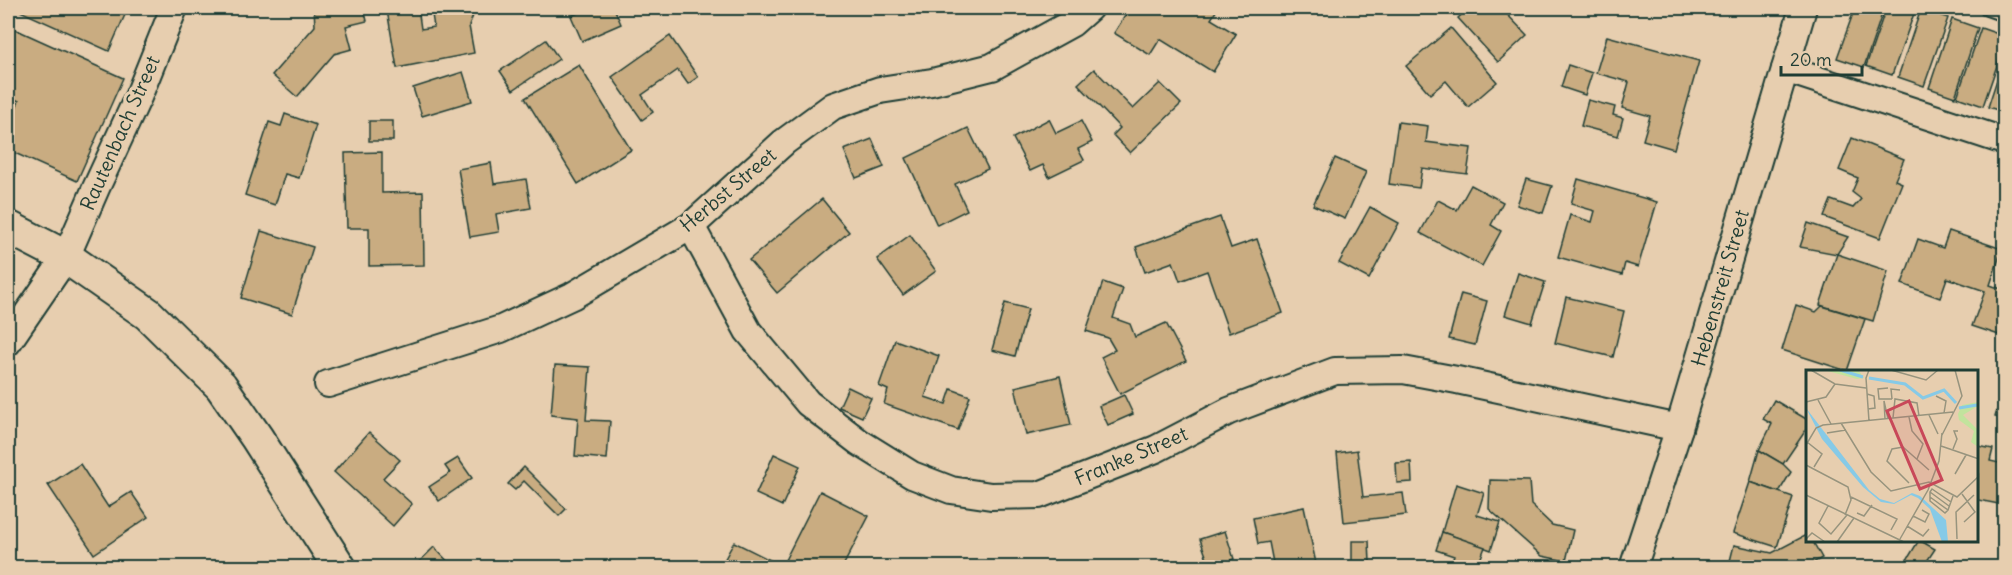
<svg xmlns="http://www.w3.org/2000/svg" width="2012" height="575" viewBox="0 0 2012 575" font-family="Delius,sans-serif">
	<rect width="100%" height="100%" fill="#e7ceaf"/>
	<filter id="ink" filterUnits="userSpaceOnUse"><feTurbulence type="fractalNoise" baseFrequency=".0167" numOctaves="2"/><feDisplacementMap in="SourceGraphic" scale="12" xChannelSelector="R" yChannelSelector="G"/><feConvolveMatrix kernelMatrix="1 2 1 2 8 2 1 2 1" color-interpolation-filters="sRGB"/></filter>
	<g filter="url(#ink)">
		<g fill="#c9ac81" stroke="#1f3d34" stroke-width="1.5">
			<polygon points="22,8 128,8 109,51 20,11"/>
			<polygon points="314,8 364,8 367,21 346,26 352,49 334,54 297,97 272,75 315,26"/>
			<polygon points="399,8 418,8 421,29 434,27 431,8 476,8 469,26 474,53 397,68 387,10"/>
			<polygon points="590,8 614,8 621,24 582,41 571,16"/>
			<polygon points="1130,8 1218,8 1211,19 1236,34 1213,72 1160,39 1150,55 1114,33"/>
			<polygon points="1469,8 1501,8 1527,35 1498,62 1458,18"/>
			<polygon points="1855,8 1884,8 1864,67 1837,58"/>
			<polygon points="1886,8 1916,8 1892,75 1866,66"/>
			<polygon points="1921,9 1948,18 1924,86 1898,77"/>
			<polygon points="1952,19 1978,28 1955,97 1929,88"/>
			<polygon points="8,26 123,78 77,181 8,150 8,127 19,101 8,96"/>
			<polygon points="1451,28 1497,82 1468,107 1446,81 1430,94 1406,66"/>
			<polygon points="1981,28 2004,36 2004,45 1983,106 1957,97"/>
			<polygon points="670,36 698,77 688,84 678,70 642,95 653,112 642,120 612,77"/>
			<polygon points="1607,36 1699,61 1674,149 1643,140 1650,116 1622,108 1629,82 1596,73"/>
			<polygon points="546,40 559,59 513,90 500,71"/>
			<polygon points="2004,58 2004,112 1988,107"/>
			<polygon points="579,65 631,150 578,184 525,98"/>
			<polygon points="1568,65 1592,73 1585,95 1561,87"/>
			<polygon points="1094,69 1133,109 1160,83 1181,104 1130,153 1113,135 1120,128 1078,84"/>
			<polygon points="463,72 472,101 422,116 413,88"/>
			<polygon points="1588,100 1615,107 1613,115 1623,118 1618,136 1581,126"/>
			<polygon points="285,114 316,125 299,178 285,174 275,205 245,195 269,122 281,126"/>
			<polygon points="1049,119 1056,133 1081,121 1092,142 1078,149 1084,160 1049,177 1043,165 1030,171 1013,138"/>
			<rect x="369" y="121" width="24" height="20"/>
			<polygon points="1398,122 1428,126 1426,142 1471,148 1467,174 1422,168 1419,188 1389,184"/>
			<polygon points="968,128 988,169 955,184 967,210 937,225 906,158"/>
			<polygon points="1852,138 1904,159 1895,180 1902,183 1880,238 1824,217 1831,200 1853,208 1861,199 1852,192 1858,178 1839,170"/>
			<polygon points="872,139 884,167 856,178 844,150"/>
			<polygon points="382,152 382,193 423,192 424,265 369,266 369,228 347,228 345,153"/>
			<polygon points="1335,158 1366,172 1345,219 1313,205"/>
			<polygon points="491,163 494,184 526,179 531,208 496,214 499,232 470,237 458,169"/>
			<polygon points="1526,179 1552,186 1543,213 1517,205"/>
			<polygon points="1578,179 1657,202 1638,267 1625,263 1622,275 1558,257 1570,215 1592,222 1595,211 1571,204"/>
			<polygon points="1471,185 1503,202 1491,225 1501,231 1482,266 1420,233 1438,200 1457,210"/>
			<polygon points="822,199 849,232 777,293 749,260"/>
			<polygon points="1370,207 1399,223 1369,279 1339,263"/>
			<polygon points="1220,217 1231,248 1257,239 1283,313 1229,333 1207,271 1180,281 1173,262 1145,272 1136,247"/>
			<polygon points="1808,223 1848,237 1837,254 1800,247"/>
			<polygon points="261,231 313,247 292,314 241,298"/>
			<polygon points="1949,231 2002,249 1990,285 2004,290 2004,319 1999,335 1972,326 1985,291 1947,278 1940,298 1902,284 1918,239 1943,248"/>
			<polygon points="910,235 936,271 903,295 877,259"/>
			<polygon points="1837,254 1888,271 1873,321 1820,305"/>
			<polygon points="1518,273 1545,282 1532,323 1505,315"/>
			<polygon points="1103,282 1123,289 1113,318 1130,324 1135,337 1166,323 1186,361 1120,394 1101,357 1115,350 1108,338 1086,331"/>
			<polygon points="1461,294 1487,301 1475,345 1449,339"/>
			<polygon points="1566,297 1624,311 1613,357 1555,343"/>
			<polygon points="1005,303 1028,309 1015,356 992,350"/>
			<polygon points="1796,305 1816,312 1822,306 1865,319 1847,371 1782,350"/>
			<polygon points="895,340 939,356 925,397 946,404 951,389 970,396 958,430 884,404 888,390 879,386"/>
			<polygon points="555,365 590,367 586,420 610,421 607,459 575,456 578,418 551,415"/>
			<polygon points="1060,376 1071,425 1026,435 1015,387"/>
			<polygon points="848,387 871,398 862,417 839,407"/>
			<polygon points="2004,388 2004,419 1995,417"/>
			<polygon points="1124,395 1133,414 1108,425 1099,406"/>
			<polygon points="1774,400 1808,420 1808,427 1783,464 1759,450 1772,424 1763,419"/>
			<polygon points="369,432 400,460 383,478 412,504 393,526 334,472"/>
			<polygon points="1978,446 1993,449 1990,461 2004,464 2004,505 1978,500"/>
			<polygon points="1357,450 1363,497 1403,493 1406,515 1344,522 1337,453"/>
			<polygon points="1759,450 1783,464 1791,472 1779,492 1750,482"/>
			<polygon points="774,454 800,466 782,506 756,494"/>
			<polygon points="458,458 472,478 439,501 429,487 450,473 445,466"/>
			<polygon points="1411,462 1412,482 1397,483 1396,463"/>
			<polygon points="80,464 108,507 131,492 148,517 94,554 48,485"/>
			<polygon points="524,467 566,509 559,516 524,481 515,490 508,484"/>
			<polygon points="1490,480 1529,481 1531,505 1552,525 1573,530 1566,561 1542,556 1489,509"/>
			<polygon points="1750,482 1793,497 1777,547 1733,533"/>
			<polygon points="1456,484 1484,493 1477,515 1500,522 1491,550 1442,532"/>
			<polygon points="820,491 869,516 842,568 720,568 734,542 782,566"/>
			<polygon points="1304,507 1317,568 1274,568 1269,542 1258,544 1253,518"/>
			<polygon points="1225,531 1234,559 1210,567 1200,539"/>
			<polygon points="1442,532 1485,547 1477,568 1460,568 1451,564 1454,556 1436,550"/>
			<polygon points="1808,534 1808,540 1812,540 1822,558 1804,568 1736,568 1737,563 1730,561 1734,545 1772,553"/>
			<polygon points="1919,540 1935,549 1925,564 1929,568 1902,568"/>
			<polygon points="1352,541 1369,541 1370,562 1352,562"/>
			<polygon points="434,547 454,568 413,568"/>
		</g>
		<g fill="none" stroke-linecap="round" stroke-linejoin="round">
			<g stroke="#1f3d34" stroke-width="18">
				<polyline id="service" points="1987,8 2004,14"/>
			</g>
			<g stroke="#1f3d34" stroke-width="30">
				<g id="minor">
					<polyline points="1785,69 2004,141"/>
					<polyline points="691,226 748,331 808,403 859,442 912,475 951,490 991,496 1039,495 1156,449 1229,411 1335,371 1403,370 1457,380 1679,428"/>
					<polyline points="8,342 66,257 96,188 139,95 174,8"/>
					<polyline points="328,384 501,329 572,296 691,226 784,142 833,106 880,90 932,82 992,67 1072,23 1089,8"/>
					<polyline points="1633,568 1679,428 1803,8"/>
				</g>
			</g>
			<g stroke="#1f3d34" stroke-width="36">
				<polyline id="tertiary" points="8,227 66,257 148,314 221,386 257,438 340,568"/>
			</g>
			<use href="#service" stroke="#e7ceaf" stroke-width="14"/>
			<use href="#minor" stroke="#e7ceaf" stroke-width="26"/>
			<use href="#tertiary" stroke="#e7ceaf" stroke-width="32"/>
		</g>
	</g>
	<g text-anchor="middle" stroke-width="6" stroke-linejoin="round" paint-order="stroke">
		<g font-size="20" fill="#1f3d34" stroke="#e7ceaf">
			<text transform="translate(120 133) rotate(-66)" y="7">Rautenbach Street</text>
			<text transform="translate(728 190) rotate(-40)" y="7">Herbst Street</text>
			<text transform="translate(1720 288) rotate(-74)" y="7">Hebenstreit Street</text>
			<text transform="translate(1131 456) rotate(-23)" y="7">Franke Street</text>
		</g>
	</g>
	<g transform="translate(1806 370)">
		<rect width="172" height="172" fill="#e7ceaf"/>
		<path d="M18 0H52L58 8 51 9ZM172 32V36L157 45 172 60V77L165 72 168 61 153 50 152 44 156 35Z" fill="#c2e39d"/>
		<path d="M0 38 63 120 74 129 88 133 106 123 114 126 140 150 142 172H136L124 139 112 128 105 125 88 134 75 132 57 117 16 69Z" fill="#86cae7"/>
		<path fill="none" stroke="#86cae7" stroke-width="3" d="M34 0 57 7M63 8 99 14 117 28 138 20 150 33M153 38 171 35"/>
		<path fill="none" stroke="#97947e" stroke-width="1.5" d="M5 0 29 14 60 18M85 0 120 10 132 0M82 18 72 19 73 29H86M61 24 68 26 69 38 62 39M130 26 140 31 138 43M86 29 85 19 94 20M12 30 25 54M0 32 20 27 29 14M123 45 132 64M103 47 106 61 117 74 111 89M87 48 89 29 111 33 113 46M79 49 78 31 82 49M63 51 60 8 63 0M35 53 65 102 85 121 123 112 151 127 173 106M21 63 40 60M136 65 156 26 149 0M1 72 16 84 8 97M0 75 10 58 17 55 147 42M135 76 173 89M147 79 151 69 148 61H152M0 95 42 117 45 130 39 145M149 104 160 85M103 113 81 91 86 79 97 77 123 100M124 122 143 136M156 124 169 142 158 152M0 125 98 172M45 127 91 149 85 160M124 127 142 140M145 132 126 119 124 122V131L139 143 142 140 147 126M22 136 13 153 25 164 41 145M51 143 58 146 66 135M107 146 119 152 123 144 116 140M101 156 117 166 123 159M0 169 6 163 19 172M94 169 122 120 133 91 136 63M151 169 150 142 168 125M31 172 48 148"/>
		<path fill="#c84859" fill-opacity="0.15" stroke="#c84859" stroke-width="3" d="M103 31 136 110 114 119 81 41Z"/>
		<rect width="172" height="172" fill="none" stroke="#1f3d34" stroke-width="3"/>
	</g>
	<rect width="2012" height="575" fill="none" stroke="#e7ceaf" stroke-width="30"/>
	<rect x="15" y="15" width="1982" height="545" fill="none" stroke="#1f3d34" stroke-width="2" filter="url(#ink)"/>
	<path d="M1781 66v9h81v-9" fill="none" stroke="#1f3d34" stroke-width="3"/>
	<text x="1790" y="66" font-size="18" fill="#1f3d34" stroke="#e7ceaf" stroke-width="4.5" paint-order="stroke">20 m</text>
</svg>
